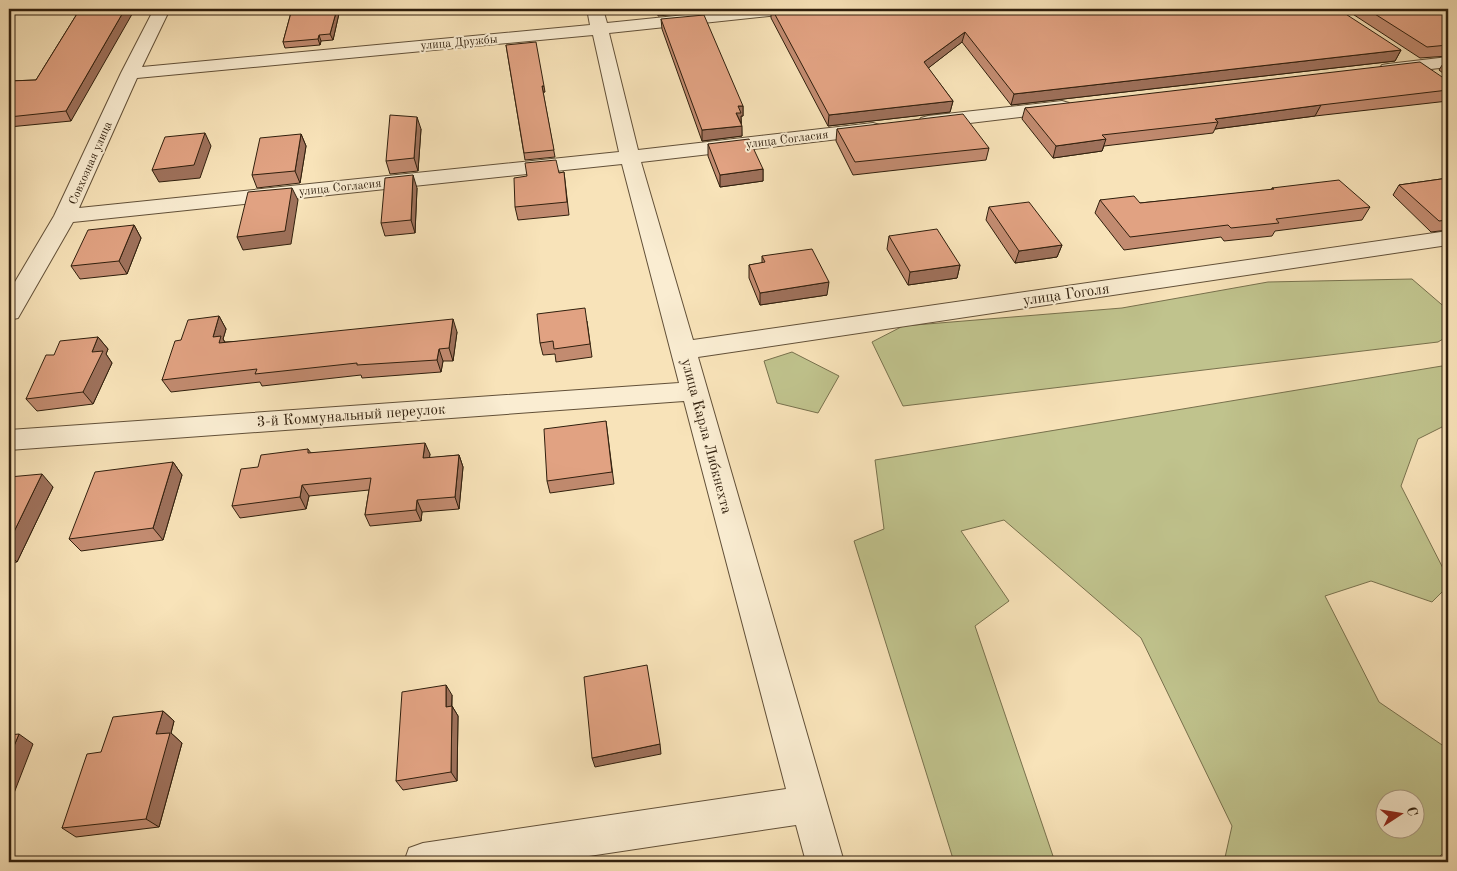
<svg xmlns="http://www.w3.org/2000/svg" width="1457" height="871" viewBox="0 0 1457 871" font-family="'Old Standard TT',serif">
	<rect width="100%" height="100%" fill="#f8e3b9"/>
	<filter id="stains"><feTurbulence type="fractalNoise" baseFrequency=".004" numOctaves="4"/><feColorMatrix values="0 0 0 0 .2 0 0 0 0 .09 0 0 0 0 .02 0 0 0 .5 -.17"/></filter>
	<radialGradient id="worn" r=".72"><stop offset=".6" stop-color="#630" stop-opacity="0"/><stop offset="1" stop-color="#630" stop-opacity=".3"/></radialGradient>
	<g fill="#c0c38d" stroke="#78714d" fill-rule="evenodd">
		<polygon points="1412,279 1448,310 1448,336 1438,342 903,406 872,342 903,326 1122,308 1268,282"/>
		<polygon points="792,352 839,376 818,413 777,403 764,361"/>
		<path d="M1448 365V424L1418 439 1401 486 1448 578V586L1432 602 1371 581 1325 596 1379 702 1448 749V848L1436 860 1437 862H1224L1232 826 1141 638 1004 520 961 531 1009 601 975 626 1055 862H954L854 541 884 529 875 460ZM1384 798H1414V828H1384Z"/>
	</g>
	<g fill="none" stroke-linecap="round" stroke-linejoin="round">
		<g stroke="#625038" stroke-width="2">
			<g id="minor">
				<path d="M154 9H170L142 67 590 25 587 9H603L607 23 744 9H796L794 12 788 14 609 33 638 150 873 123 880 125 883 129 880 133 873 135 641 162 693 340 1448 231V245L698 357 844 862H806L796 825 549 862H404L409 848 423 843 786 789 684 401 9 450V430L679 383 622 164 73 222 18 318 9 320V292L54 216 121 73ZM593 35 619 152 79 208 137 78Z"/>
				<polygon points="1448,57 1448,67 1388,74 1382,73 1379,69 1382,65 1388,64"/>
				<polygon points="1062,101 1069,103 1071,107 1069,111 928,128 921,126 918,122 921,118 928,116"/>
			</g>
		</g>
		<use href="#minor" fill="#faedd2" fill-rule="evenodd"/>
	</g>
	<g fill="#c28b70" stroke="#301f0d">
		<polygon points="80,9 71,121 9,127 9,81 36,80"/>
		<polygon points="292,9 340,9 333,40 321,41 320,45 285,48 283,42"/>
		<polygon points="771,9 772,9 1401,50 1395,61 1011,105 962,42 928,68 953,101 950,112 828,126 771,18"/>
		<polygon points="1345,9 1448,9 1448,56 1420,58"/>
		<polygon points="661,19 743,106 743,116 741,116 742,136 702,141 662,29"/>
		<polygon points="506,45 545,92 543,92 555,157 525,160"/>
		<polygon points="1446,59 1448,59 1448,77 1439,70"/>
		<polygon points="1448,81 1448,101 1315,116 1215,129 1213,133 1104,146 1102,151 1053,158 1022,119 1025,108"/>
		<polygon points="421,129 418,171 390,174 386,161"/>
		<polygon points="837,129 989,148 986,160 853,175 836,141"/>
		<polygon points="301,134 306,146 300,183 257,188 252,175"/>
		<polygon points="708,144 763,169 763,181 720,187 708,156"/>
		<polygon points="564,172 569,215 518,220 515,207 559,173"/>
		<polygon points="1448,178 1448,230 1431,232 1393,195 1399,185"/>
		<polygon points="417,188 415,233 385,236 381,223"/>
		<polygon points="1272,188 1370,207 1362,220 1275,231 1272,236 1224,241 1221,237 1124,250 1095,213 1100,200 1140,203 1271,190"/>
		<polygon points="989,207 1062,245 1057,257 1015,263 986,220"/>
		<polygon points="134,225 141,238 127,274 80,279 71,266"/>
		<polygon points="889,236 960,265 957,278 908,285 887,249"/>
		<polygon points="762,256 827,295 760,305 749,278 749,265 762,263"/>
		<polygon points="219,316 226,329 223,339 225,342 457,332 453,361 443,361 441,372 362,378 361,375 262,386 260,382 171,392 162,380 181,340"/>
		<polygon points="587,321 592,357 556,362 555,354 543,355 540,343"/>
		<polygon points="98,337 108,349 106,354 112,363 93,404 37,411 26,399 54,355"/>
		<polygon points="606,421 614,484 550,493 547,481"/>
		<polygon points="308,449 311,453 430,454 429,458 459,455 463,467 459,509 422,512 421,521 370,526 365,515 369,490 309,496 306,509 240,518 232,506 258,467"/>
		<polygon points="173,462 182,475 163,540 81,551 69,539"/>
		<polygon points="9,477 53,487 17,562 9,563"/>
		<polygon points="452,695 452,706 458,716 457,781 403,790 396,781"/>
		<polygon points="163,711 174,721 171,733 182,743 159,827 76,837 62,828 101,752"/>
	</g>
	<g fill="#9e715b" stroke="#301f0d">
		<polygon points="125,9 135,9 71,121 66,111"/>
		<polygon points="337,9 340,9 333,40 330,34"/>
		<polygon points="657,9 698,9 698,12 658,16"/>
		<polygon points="965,32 962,42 922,73 924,62"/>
		<polygon points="319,35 321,41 320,45 318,39"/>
		<polygon points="1401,50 1395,61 1011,105 1014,94"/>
		<polygon points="542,86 544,86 545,92 543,92"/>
		<polygon points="953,101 950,112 828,126 829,115"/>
		<polygon points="1321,105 1315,116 1215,129 1218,122 1215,119"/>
		<polygon points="738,106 743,106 743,116 741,116 741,123 736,113"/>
		<polygon points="417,117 421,129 418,171 414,158"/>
		<polygon points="742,126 742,136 702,141 702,130"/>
		<polygon points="205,133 211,146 200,178 159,182 152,170"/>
		<polygon points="301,134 306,146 300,183 295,171"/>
		<polygon points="1106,139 1102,151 1053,158 1056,146"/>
		<polygon points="763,169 763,181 720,187 720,175"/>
		<polygon points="413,175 417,188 415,233 411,220"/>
		<polygon points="292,188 298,200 291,244 243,250 237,237"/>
		<polygon points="9,207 12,212 9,218"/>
		<polygon points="134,225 141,238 127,274 119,261"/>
		<polygon points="1062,245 1057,257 1015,263 1019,251"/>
		<polygon points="960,265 957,278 908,285 910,272"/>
		<polygon points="829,282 827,295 760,305 760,293"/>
		<polygon points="219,316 226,329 223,339 228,348 226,356 213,337"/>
		<polygon points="453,319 457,332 453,361 449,348"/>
		<polygon points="98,337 108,349 106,354 112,363 93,404 83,392 92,352"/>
		<polygon points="439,349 443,361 441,372 437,360"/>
		<polygon points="425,443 430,454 428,470 423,458"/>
		<polygon points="459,455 463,467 459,509 455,497"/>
		<polygon points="173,462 182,475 163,540 153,528"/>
		<polygon points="42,474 53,487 17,562 9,554 9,542"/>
		<polygon points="302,485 309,496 306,509 300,497"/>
		<polygon points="417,500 422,512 421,521 416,510"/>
		<polygon points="446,685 452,695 451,718 446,707"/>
		<polygon points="452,706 458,716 457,781 451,772"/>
		<polygon points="163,711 174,721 171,733 182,743 159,827 146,819 156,734"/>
		<polygon points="19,734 33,744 9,806 9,758"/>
		<polygon points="660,744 661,754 595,767 592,758"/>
	</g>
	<g fill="#e1a282" stroke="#301f0d">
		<polygon points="80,9 125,9 66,111 9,117 9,81 36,80"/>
		<polygon points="292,9 337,9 330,34 319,35 318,39 283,42"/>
		<polygon points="772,9 1338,9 1401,50 1014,94 965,32 924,62 953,101 829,115"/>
		<polygon points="1367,9 1448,9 1448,45 1427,47"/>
		<polygon points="704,15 743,106 738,106 741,113 736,113 742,126 702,130 661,19"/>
		<polygon points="536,42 544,86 542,86 554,150 524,153 506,45"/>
		<polygon points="1420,62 1448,81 1448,90 1321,105 1215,119 1218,122 1102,135 1106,139 1056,146 1025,108"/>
		<polygon points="963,114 989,148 855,162 837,129"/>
		<polygon points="390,115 417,117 414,158 386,161"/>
		<polygon points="205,133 194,165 152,170 165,137"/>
		<polygon points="301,134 295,171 252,175 260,138"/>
		<polygon points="749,139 763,169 720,175 708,144"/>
		<polygon points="556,160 559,173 564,172 567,202 515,207 514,178 527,176 525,163"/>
		<polygon points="413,175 411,220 381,223 385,178"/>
		<polygon points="1448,178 1448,220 1439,221 1399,185"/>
		<polygon points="1339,180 1370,207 1276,219 1279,223 1231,228 1228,225 1130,237 1100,200 1134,196 1140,203 1274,189 1272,188"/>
		<polygon points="292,188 285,231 237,237 248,192"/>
		<polygon points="1029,202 1062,245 1019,251 989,207"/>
		<polygon points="134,225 119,261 71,266 88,230"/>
		<polygon points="937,229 960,265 910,272 889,236"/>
		<polygon points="812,249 829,282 760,293 749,265 765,262 762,256"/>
		<polygon points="585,308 590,344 554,349 553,341 540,343 537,314"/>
		<polygon points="219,316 213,337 221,336 219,343 453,319 449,348 439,349 437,360 357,365 357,363 255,374 257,369 162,380 175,341 181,340 188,320"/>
		<polygon points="98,337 92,352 103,351 83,392 26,399 46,355 54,355 60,341"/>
		<polygon points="606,421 612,472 547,481 544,429"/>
		<polygon points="425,443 423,458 459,455 455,497 417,500 416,510 365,515 371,478 302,485 300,497 232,506 241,469 258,467 261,455 308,449 308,453"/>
		<polygon points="173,462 153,528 69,539 95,472"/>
		<polygon points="42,474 9,542 9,477"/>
		<polygon points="647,665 660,744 592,758 584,677"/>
		<polygon points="446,685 446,707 452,706 451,772 396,781 402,692"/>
		<polygon points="163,711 156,734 170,733 146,819 62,828 87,754 101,752 113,717"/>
		<polygon points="19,734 9,758 9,735"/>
	</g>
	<g text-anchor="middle" stroke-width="4" stroke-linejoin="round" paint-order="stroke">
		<g font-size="12" fill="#301f0d" stroke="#faedd2">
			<text transform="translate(459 42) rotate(-5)" y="4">улица Дружбы</text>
			<text transform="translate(787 139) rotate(-7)" y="4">улица Согласия</text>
			<text transform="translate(90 163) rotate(-66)" y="4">Совхозная улица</text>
			<text transform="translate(340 187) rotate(-6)" y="4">улица Согласия</text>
		</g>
		<g font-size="15" fill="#301f0d" stroke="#faedd2">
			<text transform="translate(1066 294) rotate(-8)" y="5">улица Гоголя</text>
			<text transform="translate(351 415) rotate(-4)" y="5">3-й Коммунальный переулок</text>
			<text transform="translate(707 436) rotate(75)" y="5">улица Карла Либкнехта</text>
		</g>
	</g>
	<rect width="1457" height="871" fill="none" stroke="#f8e3b9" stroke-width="30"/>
	<rect x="10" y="10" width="1437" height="851" fill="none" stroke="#301f0d" stroke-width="2.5"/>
	<rect x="15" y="15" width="1427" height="841" fill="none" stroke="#301f0d"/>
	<g transform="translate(1400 814) rotate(78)"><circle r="24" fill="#faedd2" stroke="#a99b83"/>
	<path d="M0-4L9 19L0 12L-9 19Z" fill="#8f2418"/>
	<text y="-8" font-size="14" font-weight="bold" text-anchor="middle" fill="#301f0d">С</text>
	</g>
	<rect width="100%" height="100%" filter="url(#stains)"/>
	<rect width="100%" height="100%" fill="url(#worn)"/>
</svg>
